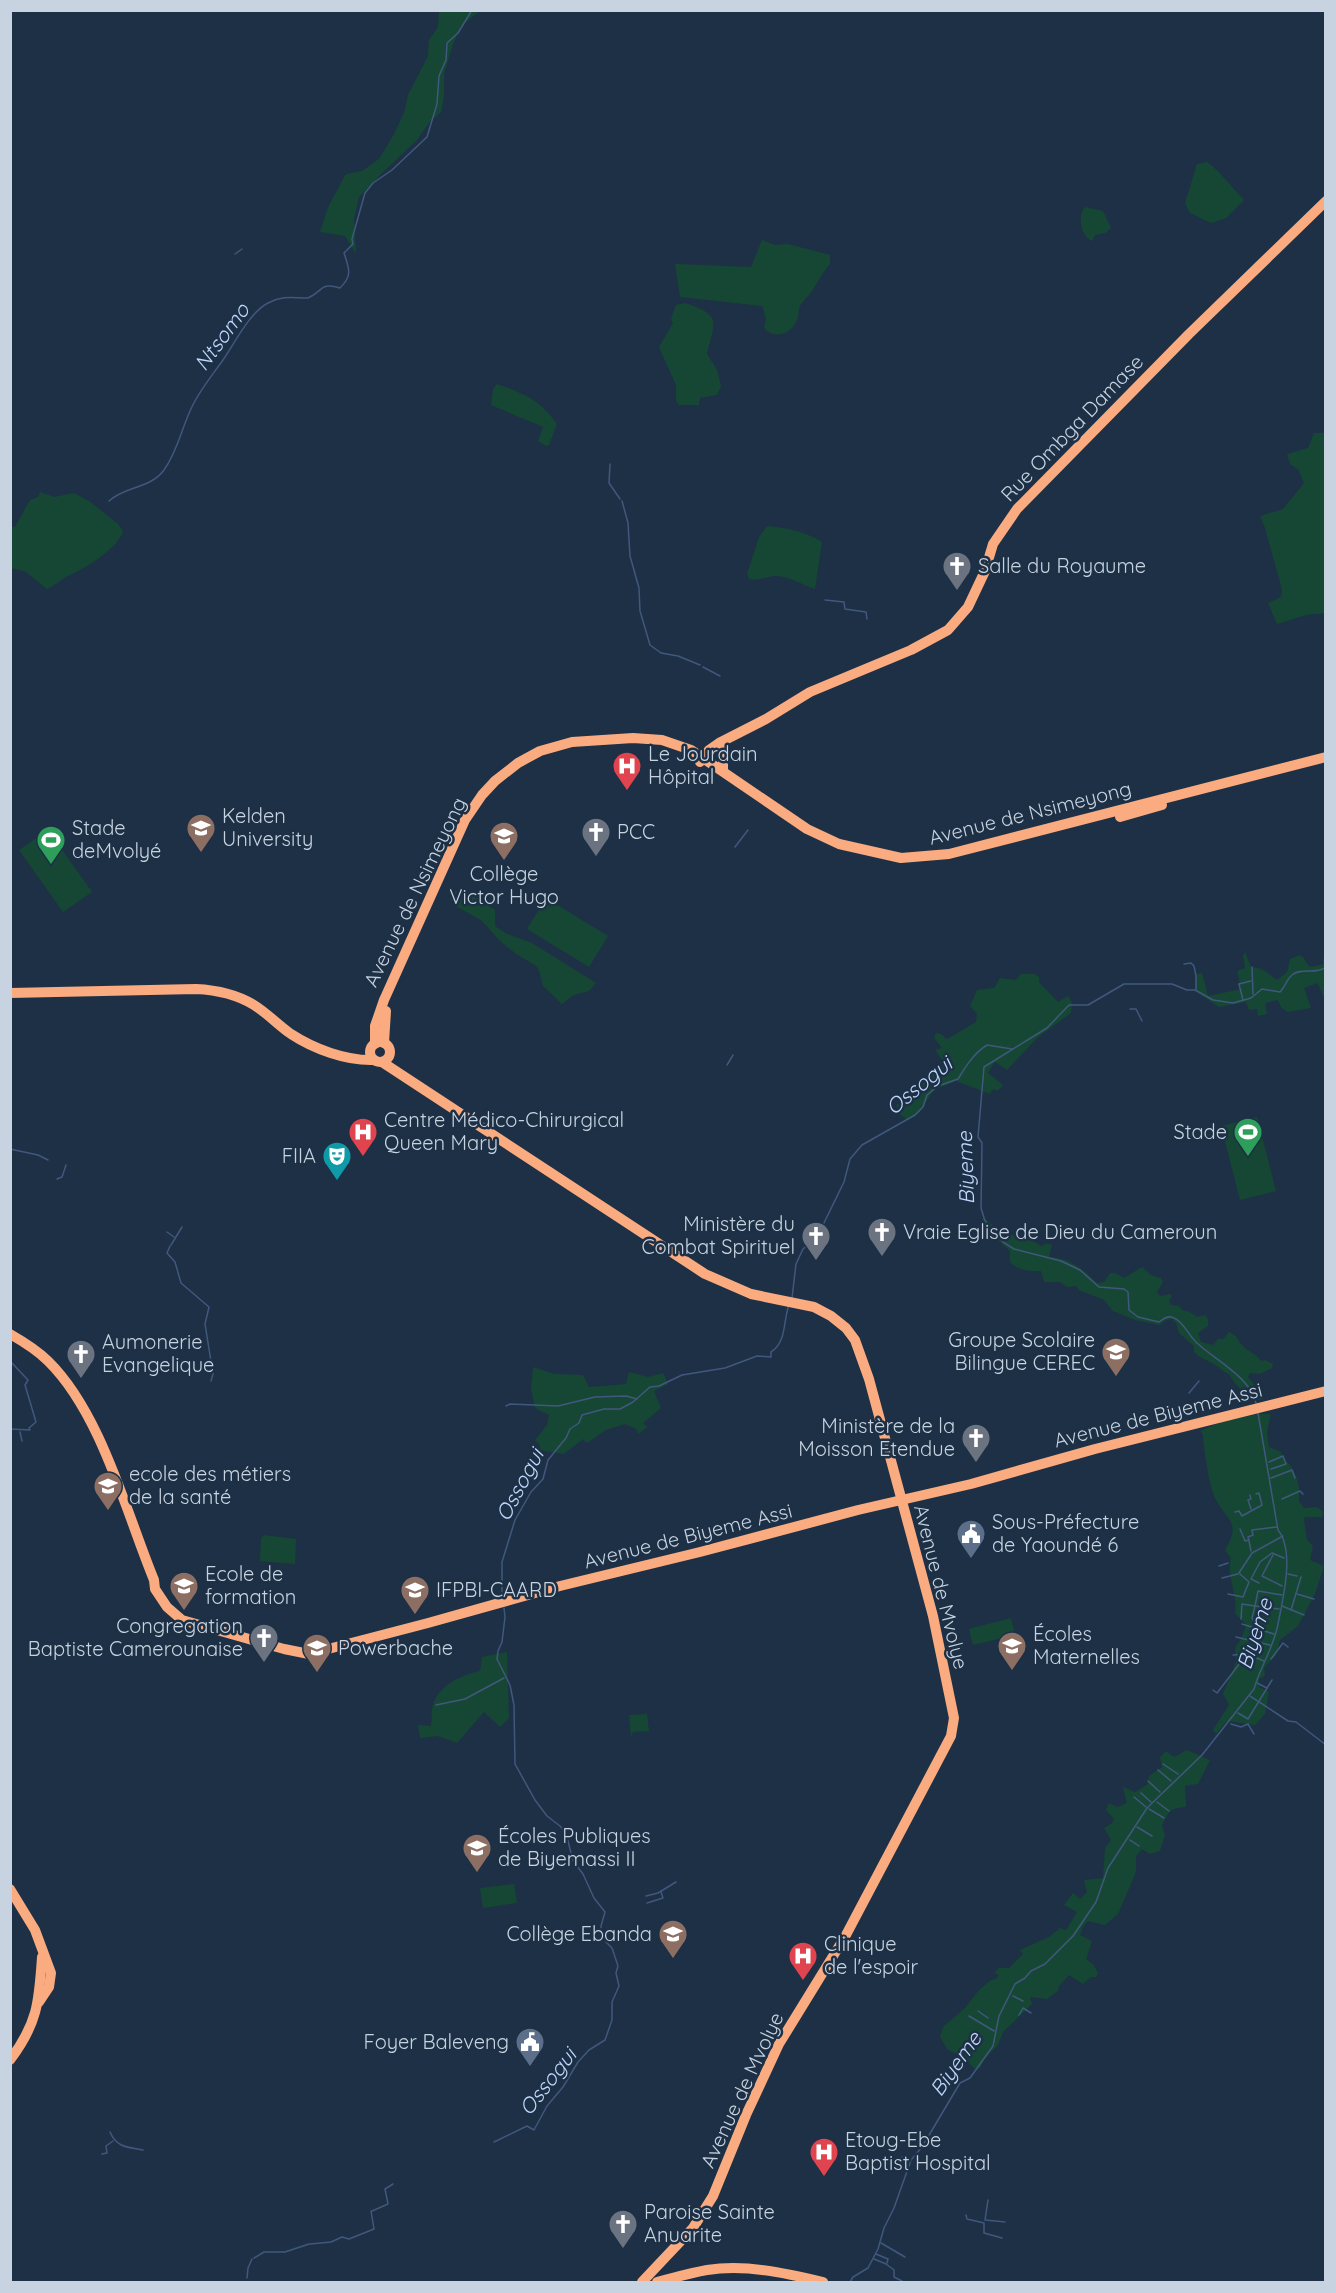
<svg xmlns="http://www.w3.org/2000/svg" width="1336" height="2293" viewBox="0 0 1336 2293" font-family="Quicksand,sans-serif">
	<rect width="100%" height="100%" fill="#1d3045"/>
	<g fill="#164734">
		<polygon points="439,11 480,11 461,26 452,47 444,74 444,96 441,112 429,123 416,141 384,171 359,197 354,219 356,254 345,236 320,232 329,205 346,174 362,171 379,159 393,136 404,113 408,95 428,56 429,40 438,27"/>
		<path d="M1207 162C1221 172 1232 188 1244 200L1226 218 1211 223 1190 213 1185 203 1197 164Z"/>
		<path d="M1085 207 1103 211 1111 228 1105 233 1095 235 1092 241C1081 236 1077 216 1085 207Z"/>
		<path d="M762 240 775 245 788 244 830 255V264C821 274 817 285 809 295 806 299 802 302 800 306 798 310 799 316 797 320 791 334 775 340 764 328L766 318 762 306 680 297 675 264 751 267Z"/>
		<path d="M685 303C721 315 716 320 707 354L717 370 721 386 717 395 700 398 699 405H679L676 401V385L659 347 673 323 671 319 676 305Z"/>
		<path d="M497 384C525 394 539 399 557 424L549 445 546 446 538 441 543 427 491 405 493 389Z"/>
		<polygon points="1314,433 1325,433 1325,613 1306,615 1277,624 1268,603 1281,597 1282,590 1265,528 1260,516 1283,509 1304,483 1298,469 1290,464 1287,454 1308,448"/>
		<path d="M40 492 54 497 74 493 89 501 118 524 123 531C118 549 84 569 68 576 60 580 55 586 47 589L26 572 11 568V527H15L30 500 38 497Z"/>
		<path d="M767 526C786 528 805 531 822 542L815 589C803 585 790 577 778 576 768 575 759 582 749 579L747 574 759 537Z"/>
		<polygon points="48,830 92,892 63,912 19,850"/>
		<polygon points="459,890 479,899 495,910 495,926 507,934 532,943 596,983 589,991 574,995 562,1004 543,986 539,970 535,965 516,954 499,940 481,920 457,907 450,899 450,893"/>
		<polygon points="546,898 608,936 589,967 527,929"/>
		<path d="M1245 952 1251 967C1264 968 1267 973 1277 980L1287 972 1290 959 1300 955C1306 958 1305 964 1311 967L1323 964V959L1325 958V995L1323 996 1318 983 1304 988 1311 1008 1287 1012 1281 1007 1278 1000 1265 1003 1267 1014 1258 1016 1257 1009 1249 1010 1246 1002 1219 1007 1195 991V974L1202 973 1208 996 1241 989 1237 971 1245 968 1243 955Z"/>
		<polygon points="1021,974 1035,974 1039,977 1039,982 1058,1002 1068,996 1072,1003 1071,1013 1037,1038 1007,1070 995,1062 988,1073 1003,1085 998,1091 993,1089 990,1094 956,1081 934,1090 918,1114 908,1120 899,1114 901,1111 896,1106 920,1082 945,1064 935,1050 942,1048 934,1038 936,1033 941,1034 947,1039 976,1022 977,1014 970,1006 977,990 994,988 1000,978 1016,980"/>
		<polygon points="1257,1117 1276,1191 1240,1200 1221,1126"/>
		<path d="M984 1218 1001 1232 1033 1241 1041 1246 1048 1243 1052 1245 1049 1257C1070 1258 1083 1269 1097 1283L1104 1282 1110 1273H1115L1124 1278 1142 1267 1151 1275 1161 1278 1163 1282 1157 1292 1160 1296 1170 1294 1172 1296 1169 1301 1171 1305 1179 1306 1182 1310 1190 1312 1197 1317 1205 1315 1208 1319V1326L1198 1333 1201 1342 1213 1345 1218 1339H1223L1229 1332C1239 1337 1236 1338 1242 1345 1248 1352 1256 1353 1261 1361L1265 1360 1273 1364 1272 1368 1260 1374 1250 1373 1248 1377 1262 1394 1264 1399 1253 1401C1247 1396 1232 1382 1230 1375 1223 1372 1218 1366 1212 1363 1205 1359 1200 1358 1194 1352V1346L1179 1333 1176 1323 1172 1319 1166 1320 1160 1325 1135 1320 1113 1311 1104 1300 1079 1290 1076 1286 1067 1287 1060 1282H1044L1041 1271C1029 1271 1018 1271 1010 1262V1251L990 1233 982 1219Z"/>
		<polygon points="533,1367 554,1374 583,1375 589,1387 626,1384 629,1372 648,1377 663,1373 668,1384 654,1391 661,1408 643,1423 647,1427 638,1434 636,1429 625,1424 606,1430 587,1443 583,1439 564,1454 540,1450 540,1445 535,1440 547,1425 549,1415 535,1408 531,1389"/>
		<path d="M1257 1414H1271L1267 1432 1269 1447 1281 1452C1283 1459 1289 1462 1292 1468 1298 1478 1300 1489 1299 1501L1304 1508 1317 1507 1323 1512 1322 1517H1305L1304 1520 1307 1540 1313 1546 1310 1560 1324 1566 1315 1594 1298 1626 1280 1640 1276 1655 1264 1668 1265 1676 1259 1679V1687L1269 1692 1265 1714 1255 1725 1227 1721 1216 1734 1213 1730 1229 1705 1223 1694 1236 1662 1235 1648 1242 1637 1246 1625 1235 1613C1238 1595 1226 1575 1231 1558L1225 1550C1242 1523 1227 1520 1216 1500 1209 1486 1204 1451 1203 1435L1200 1431 1221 1422Z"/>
		<polygon points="264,1535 296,1539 295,1564 260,1561 261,1538"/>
		<polygon points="1011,1618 1015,1635 973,1645 969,1629"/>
		<path d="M507 1652 509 1718 500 1727 484 1712 457 1743 438 1736 420 1738 418 1725 431 1726C432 1718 431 1709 434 1702 440 1685 464 1674 480 1671L482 1657Z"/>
		<polygon points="647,1714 649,1731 633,1732 631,1737 629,1715"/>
		<path d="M1187 1750 1210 1760 1198 1784 1185 1786 1186 1807C1169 1809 1170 1810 1162 1825L1165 1835 1160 1851 1150 1854 1142 1849 1136 1856V1872L1118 1914 1105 1925 1088 1921 1083 1927 1080 1935 1092 1941 1086 1959 1094 1965 1098 1974 1096 1977H1091L1083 1984 1069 1975 1059 1986 1058 1991 1047 1999 1030 1997 1032 2004 1003 2032 998 2045 985 2058 980 2068 975 2069 963 2057 948 2050 940 2037 943 2027 965 2008 979 1990 991 1980 996 1979 999 1975 994 1973 999 1968H1009L1023 1954 1020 1950 1049 1937 1060 1928 1066 1930 1077 1912 1064 1905 1073 1893 1080 1899 1087 1892 1084 1880 1103 1878 1105 1848 1111 1840 1104 1828 1112 1823 1114 1819 1106 1810 1109 1803 1117 1807 1127 1803 1123 1787 1135 1792 1148 1784 1149 1776 1162 1767 1160 1757 1166 1751 1174 1757Z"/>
		<polygon points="514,1884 517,1903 483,1908 480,1888"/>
	</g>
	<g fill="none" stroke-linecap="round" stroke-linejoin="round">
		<g stroke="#41587e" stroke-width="1.5">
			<polyline points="235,254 242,249"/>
			<polyline points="610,464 609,483 620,499"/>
			<path d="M109 501C125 486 150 489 164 470 177 452 181 431 190 411 198 392 211 377 223 360 234 344 250 312 268 303 284 295 293 298 308 298 324 291 319 282 340 288 353 275 349 269 344 253L353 244 352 239 365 193 373 183 392 170 427 137 437 104 439 76 446 60 447 43 458 33 472 10"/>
			<polyline points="622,501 628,523 630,556 639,588"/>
			<polyline points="639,589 640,611 650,645 661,653 678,656 700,665"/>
			<polyline points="825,600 844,602 845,609 866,612 867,619"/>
			<polyline points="703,667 720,676"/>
			<polyline points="735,847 748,830"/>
			<polyline points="1184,964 1191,963 1194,966 1196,976 1196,989"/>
			<polyline points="1252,967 1253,994"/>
			<polyline points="1239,984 1243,1000"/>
			<polyline points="1239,984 1251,981"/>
			<polyline points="1130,1009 1136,1009 1142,1021"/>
			<polyline points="727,1065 733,1055"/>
			<polyline points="10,1149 38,1155 48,1160"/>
			<polyline points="57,1179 62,1177 66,1165"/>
			<polyline points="167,1232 174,1237"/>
			<polyline points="171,1245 182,1227"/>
			<polyline points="170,1246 167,1253 175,1262 181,1283 209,1307 205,1324 213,1374 211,1381"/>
			<path d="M792 1298 796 1264 803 1249 812 1241 822 1227 844 1182 850 1159 862 1145 915 1115 923 1107 927 1095 938 1086 958 1079C966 1066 974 1053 987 1045L1012 1049"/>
			<polyline points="10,1361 28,1380 25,1385 36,1422 29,1428 30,1430 10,1429"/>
			<polyline points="1189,1393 1199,1381"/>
			<path d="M1256 1403C1250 1377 1215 1360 1197 1343 1189 1336 1182 1319 1171 1317 1166 1316 1162 1320 1159 1322L1138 1317 1129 1310 1128 1292 1124 1289 1099 1287 1080 1270 1061 1261 1014 1249 1003 1242 985 1221 981 1208 982 1143 978 1137 984 1067 1047 1028 1069 1005H1088L1124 984H1172L1187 990H1195L1213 1000 1233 1003 1251 998 1262 989 1280 992C1285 987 1287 979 1292 975 1301 967 1316 975 1326 967"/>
			<polyline points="506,1406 510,1404 558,1406 595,1397 626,1396 637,1399"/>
			<polyline points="20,1432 22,1441"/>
			<polyline points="1269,1462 1283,1456 1286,1464 1271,1469"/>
			<polyline points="1271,1478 1292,1470 1295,1478"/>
			<polyline points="1250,1495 1251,1499 1248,1500 1251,1509"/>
			<polyline points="1282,1499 1300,1491 1303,1494"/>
			<polyline points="1235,1512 1239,1511 1242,1516 1262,1505 1259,1493 1256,1494"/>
			<polyline points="1240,1529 1245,1541 1249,1540"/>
			<polyline points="1249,1540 1248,1537 1253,1535 1252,1530 1277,1527"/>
			<polyline points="1249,1541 1251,1551"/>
			<polyline points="1273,1555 1262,1576 1282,1586"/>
			<polyline points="1219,1566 1228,1563"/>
			<polyline points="1239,1573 1252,1553 1283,1536"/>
			<polyline points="1288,1574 1297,1576"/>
			<polyline points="1222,1578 1238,1574"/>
			<polyline points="1259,1583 1251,1579 1260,1562 1272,1553 1284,1558"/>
			<polyline points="1228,1594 1243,1597 1249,1582 1240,1574"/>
			<polyline points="1297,1594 1314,1599"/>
			<path d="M502 1598V1562L515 1520 531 1492 543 1479 548 1460 566 1438 570 1429 579 1423 582 1415 604 1409H620L633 1402 650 1387 659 1386 682 1375 725 1368 757 1356 771 1357V1352C787 1342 783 1320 789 1305"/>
			<polyline points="1282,1606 1304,1615"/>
			<polyline points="1291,1610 1301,1577"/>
			<polyline points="1241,1619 1242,1604 1255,1606 1258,1591 1282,1595"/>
			<polyline points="1242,1624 1274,1634"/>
			<polyline points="1260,1630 1252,1618 1255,1606 1279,1609"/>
			<polyline points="1236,1637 1270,1645"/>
			<polyline points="1233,1655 1247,1654 1264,1661"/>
			<polyline points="1271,1659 1283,1643 1288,1647"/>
			<polyline points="1257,1683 1267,1688"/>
			<polyline points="1213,1690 1217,1693 1247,1654"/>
			<polyline points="1250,1696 1288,1721 1296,1722 1326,1745"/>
			<polyline points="436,1705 465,1699 504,1678"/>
			<polyline points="1238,1713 1248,1719 1272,1680"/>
			<polyline points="1231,1724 1241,1727 1248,1724 1254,1734"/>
			<polyline points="1163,1764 1178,1774"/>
			<polyline points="1158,1770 1171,1781"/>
			<polyline points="1148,1781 1160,1792"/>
			<polyline points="1141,1793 1151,1802"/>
			<polyline points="1134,1797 1146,1807"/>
			<polyline points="1157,1802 1169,1811"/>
			<polyline points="1149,1809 1164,1818"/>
			<polyline points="1137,1827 1152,1836"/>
			<polyline points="1130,1840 1139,1846"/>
			<polyline points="646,1896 658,1893 676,1882"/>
			<polyline points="647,1903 663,1898 661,1892"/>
			<polyline points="1013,1996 1023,2001"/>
			<polyline points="978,2011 988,2018"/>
			<polyline points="1019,2015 1023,2008 1031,2013"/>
			<polyline points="969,2016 994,2031"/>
			<path d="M110 2132C117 2148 128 2147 143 2150"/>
			<polyline points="494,2142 527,2126 534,2130 547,2106 563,2087 578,2062 589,2050 605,2040 612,2020 612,2002 619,1986 616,1973 618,1966 612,1948 601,1937 601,1926 605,1912 594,1898 583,1874 573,1861 566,1833 560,1826 547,1816 535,1800 515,1764 514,1705 510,1685 497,1659 498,1651 502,1642 505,1617 504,1608"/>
			<polyline points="102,2154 107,2153 106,2146 113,2141"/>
			<polyline points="902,2157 910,2162"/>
			<polyline points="988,2200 985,2220 1005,2222"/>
			<polyline points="372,2211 388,2204 385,2189 393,2184"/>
			<polyline points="966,2215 967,2219 984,2223 984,2233 1002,2238"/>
			<polyline points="881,2243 905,2257"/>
			<polyline points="310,2244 331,2242 342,2237 349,2239 374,2229 371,2211"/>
			<polyline points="876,2254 888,2259 887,2263"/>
			<polyline points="254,2258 264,2252 285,2252 309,2244"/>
			<polyline points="874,2259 886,2264 894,2270 894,2277 902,2281"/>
			<polyline points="247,2278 248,2268 252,2259"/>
			<path d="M850 2282 853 2277 868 2268 878 2249 884 2228 894 2208 911 2160 922 2147 960 2083 970 2078 993 2046 999 2016 1015 1984 1025 1978 1031 1971 1045 1964 1073 1936 1096 1902 1108 1868 1147 1808 1202 1755 1254 1689C1260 1667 1274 1647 1278 1624 1283 1598 1295 1551 1278 1530L1258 1413"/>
		</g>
		<g stroke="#faab80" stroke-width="10">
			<polyline points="723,747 723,770"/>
			<polyline points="700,762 709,750 719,743 766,719 810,692 911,650 948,630 968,607 985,571 993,544 1017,509 1189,334 1326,201"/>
			<polyline points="1120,817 1162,805"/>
			<path d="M10 993 196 989C217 990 236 994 254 1005 267 1013 278 1025 291 1034 314 1049 346 1061 374 1060"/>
			<circle cx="380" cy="1052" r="10"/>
			<polyline points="384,1043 386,1011"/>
			<polyline points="375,1044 375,1026 384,1000 465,820 482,795 495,781 518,763 540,751 572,742 633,738 662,740 691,750 807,829 839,844 901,858 949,854 1326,757"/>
			<polyline points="382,1062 705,1274 751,1294 814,1307 831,1316 846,1328 855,1340 869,1379 933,1616 954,1718 951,1736 846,1935 779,2044 746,2115 713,2196 693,2228 642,2282"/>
			<path d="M10 1334C24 1342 37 1350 48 1361 101 1413 126 1512 154 1580L155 1589 167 1607 182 1620 284 1649 309 1654 428 1623 560 1586 700 1552 858 1510 971 1484 1095 1449 1326 1391"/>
			<polyline points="10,1889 35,1930 51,1973 49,1987 39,2002"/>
			<path d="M10 2060C38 2023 39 2001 42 1957"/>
			<path d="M657 2282C673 2278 690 2273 707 2270 746 2264 785 2273 823 2282"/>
		</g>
	</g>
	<defs>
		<g id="church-pin" transform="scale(1.5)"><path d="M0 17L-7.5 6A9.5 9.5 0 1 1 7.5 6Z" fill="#6b7280" stroke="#1d3045"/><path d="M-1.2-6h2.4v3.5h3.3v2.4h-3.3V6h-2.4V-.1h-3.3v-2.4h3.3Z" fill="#fff"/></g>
		<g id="hospital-pin" transform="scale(1.5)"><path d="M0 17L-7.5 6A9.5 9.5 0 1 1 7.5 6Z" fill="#e0444e" stroke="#1d3045"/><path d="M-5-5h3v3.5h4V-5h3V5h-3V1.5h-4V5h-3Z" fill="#fff"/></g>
		<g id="university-pin" transform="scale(1.5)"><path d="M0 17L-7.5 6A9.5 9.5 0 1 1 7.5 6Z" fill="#8d6e63" stroke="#1d3045"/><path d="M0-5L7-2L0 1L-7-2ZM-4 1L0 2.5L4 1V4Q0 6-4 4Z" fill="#fff"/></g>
		<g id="school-pin" transform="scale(1.5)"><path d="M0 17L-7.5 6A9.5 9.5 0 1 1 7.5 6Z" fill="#8d6e63" stroke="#1d3045"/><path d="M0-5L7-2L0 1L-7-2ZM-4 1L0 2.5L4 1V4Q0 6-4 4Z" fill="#fff"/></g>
		<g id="stadium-pin" transform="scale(1.5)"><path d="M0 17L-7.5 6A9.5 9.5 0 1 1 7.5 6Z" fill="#2e9e5b" stroke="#1d3045"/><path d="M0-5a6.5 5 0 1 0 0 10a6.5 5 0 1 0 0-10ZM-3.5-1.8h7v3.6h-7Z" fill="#fff"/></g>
		<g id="theatre-pin" transform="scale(1.5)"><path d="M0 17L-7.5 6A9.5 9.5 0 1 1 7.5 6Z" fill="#0f9aa8" stroke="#1d3045"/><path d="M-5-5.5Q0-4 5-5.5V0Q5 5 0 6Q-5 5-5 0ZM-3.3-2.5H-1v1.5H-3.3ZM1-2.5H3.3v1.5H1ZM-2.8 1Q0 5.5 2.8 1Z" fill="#fff"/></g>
		<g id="civic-pin" transform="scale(1.5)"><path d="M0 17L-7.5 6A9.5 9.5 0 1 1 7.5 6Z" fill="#5c6f8a" stroke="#1d3045"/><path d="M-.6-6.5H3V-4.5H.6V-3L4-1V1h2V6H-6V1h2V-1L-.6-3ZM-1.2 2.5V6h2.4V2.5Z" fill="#fff"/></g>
	</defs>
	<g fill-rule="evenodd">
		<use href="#church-pin" x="957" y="566"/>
		<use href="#hospital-pin" x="627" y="766"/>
		<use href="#university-pin" x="201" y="828"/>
		<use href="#church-pin" x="596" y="832"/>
		<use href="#school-pin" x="504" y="836"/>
		<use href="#stadium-pin" x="51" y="840"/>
		<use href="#hospital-pin" x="363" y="1132"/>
		<use href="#stadium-pin" x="1248" y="1132"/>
		<use href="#theatre-pin" x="337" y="1156"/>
		<use href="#church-pin" x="882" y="1232"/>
		<use href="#church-pin" x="816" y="1236"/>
		<use href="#school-pin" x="1116" y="1352"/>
		<use href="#church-pin" x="81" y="1354"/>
		<use href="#church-pin" x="976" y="1438"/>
		<use href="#university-pin" x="108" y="1486"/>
		<use href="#civic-pin" x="971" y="1534"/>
		<use href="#university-pin" x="184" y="1586"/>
		<use href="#university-pin" x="415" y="1590"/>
		<use href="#church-pin" x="264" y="1638"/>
		<use href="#school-pin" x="1012" y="1646"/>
		<use href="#university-pin" x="317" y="1648"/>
		<use href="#school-pin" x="477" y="1848"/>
		<use href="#school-pin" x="673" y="1934"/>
		<use href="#hospital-pin" x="803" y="1956"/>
		<use href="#civic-pin" x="530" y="2042"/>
		<use href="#hospital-pin" x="824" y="2152"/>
		<use href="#church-pin" x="623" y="2224"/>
	</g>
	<g text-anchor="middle" stroke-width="5" stroke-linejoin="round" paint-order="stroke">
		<g font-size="20" fill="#c7d3e0" stroke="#1d3045">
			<text transform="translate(1072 428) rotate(-46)" y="7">Rue Ombga Damase</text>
			<text transform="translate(1030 813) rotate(-14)" y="7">Avenue de Nsimeyong</text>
			<text transform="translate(415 892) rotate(-64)" y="7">Avenue de Nsimeyong</text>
			<text transform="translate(1158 1415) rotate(-14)" y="7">Avenue de Biyeme Assi</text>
			<text transform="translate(688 1536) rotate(-14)" y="7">Avenue de Biyeme Assi</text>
			<text transform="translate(941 1587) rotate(76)" y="7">Avenue de Mvolye</text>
			<text transform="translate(742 2090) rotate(-65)" y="7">Avenue de Mvolye</text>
		</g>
		<g font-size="20" fill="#c7d3e0" stroke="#1d3045" text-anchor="start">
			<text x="978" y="573">Salle du Royaume</text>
			<text x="648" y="761">Le Jourdain<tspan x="648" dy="23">Hôpital</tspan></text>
			<text x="222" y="823">Kelden<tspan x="222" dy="23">University</tspan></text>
			<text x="72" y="835">Stade<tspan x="72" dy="23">deMvolyé</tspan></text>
			<text x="617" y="839">PCC</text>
			<text x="504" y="881" text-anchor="middle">Collège<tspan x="504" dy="23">Victor Hugo</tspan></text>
			<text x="384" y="1127">Centre Médico-Chirurgical<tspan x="384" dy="23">Queen Mary</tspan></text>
			<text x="1227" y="1139" text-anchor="end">Stade</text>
			<text x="316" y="1163" text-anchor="end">FIIA</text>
			<text x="795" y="1231" text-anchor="end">Ministère du<tspan x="795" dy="23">Combat Spirituel</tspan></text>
			<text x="903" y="1239">Vraie Eglise de Dieu du Cameroun</text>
			<text x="1095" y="1347" text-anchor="end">Groupe Scolaire<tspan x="1095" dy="23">Bilingue CEREC</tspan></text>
			<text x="102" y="1349">Aumonerie<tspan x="102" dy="23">Evangelique</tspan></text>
			<text x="955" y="1433" text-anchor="end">Ministère de la<tspan x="955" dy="23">Moisson Etendue</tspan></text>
			<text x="129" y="1481">ecole des métiers<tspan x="129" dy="23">de la santé</tspan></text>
			<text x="992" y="1529">Sous-Préfecture<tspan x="992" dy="23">de Yaoundé 6</tspan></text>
			<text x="205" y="1581">Ecole de<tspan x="205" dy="23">formation</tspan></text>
			<text x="436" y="1597">IFPBI-CAARD</text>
			<text x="243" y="1633" text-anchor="end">Congregation<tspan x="243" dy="23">Baptiste Camerounaise</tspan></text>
			<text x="1033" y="1641">Écoles<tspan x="1033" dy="23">Maternelles</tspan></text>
			<text x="338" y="1655">Powerbache</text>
			<text x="498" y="1843">Écoles Publiques<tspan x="498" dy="23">de Biyemassi II</tspan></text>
			<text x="652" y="1941" text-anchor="end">Collège Ebanda</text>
			<text x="824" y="1951">Clinique<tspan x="824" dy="23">de l'espoir</tspan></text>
			<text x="509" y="2049" text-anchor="end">Foyer Baleveng</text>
			<text x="845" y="2147">Etoug-Ebe<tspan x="845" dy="23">Baptist Hospital</tspan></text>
			<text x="644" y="2219">Paroise Sainte<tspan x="644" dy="23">Anuarite</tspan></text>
		</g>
		<g font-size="21" font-style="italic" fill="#c0d7fe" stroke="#1d3045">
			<text transform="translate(222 337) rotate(-54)" y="7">Ntsomo</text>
			<text transform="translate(919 1086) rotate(-39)" y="7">Ossogui</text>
			<text transform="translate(966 1168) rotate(-92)" y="7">Biyeme</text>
			<text transform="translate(520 1485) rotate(-62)" y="7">Ossogui</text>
			<text transform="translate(1255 1634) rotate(-72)" y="7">Biyeme</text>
			<text transform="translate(956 2064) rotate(-55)" y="7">Biyeme</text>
			<text transform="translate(548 2082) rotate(-52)" y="7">Ossogui</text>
		</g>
	</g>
	<rect width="1336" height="2293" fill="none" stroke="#c7d3e0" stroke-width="24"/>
</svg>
